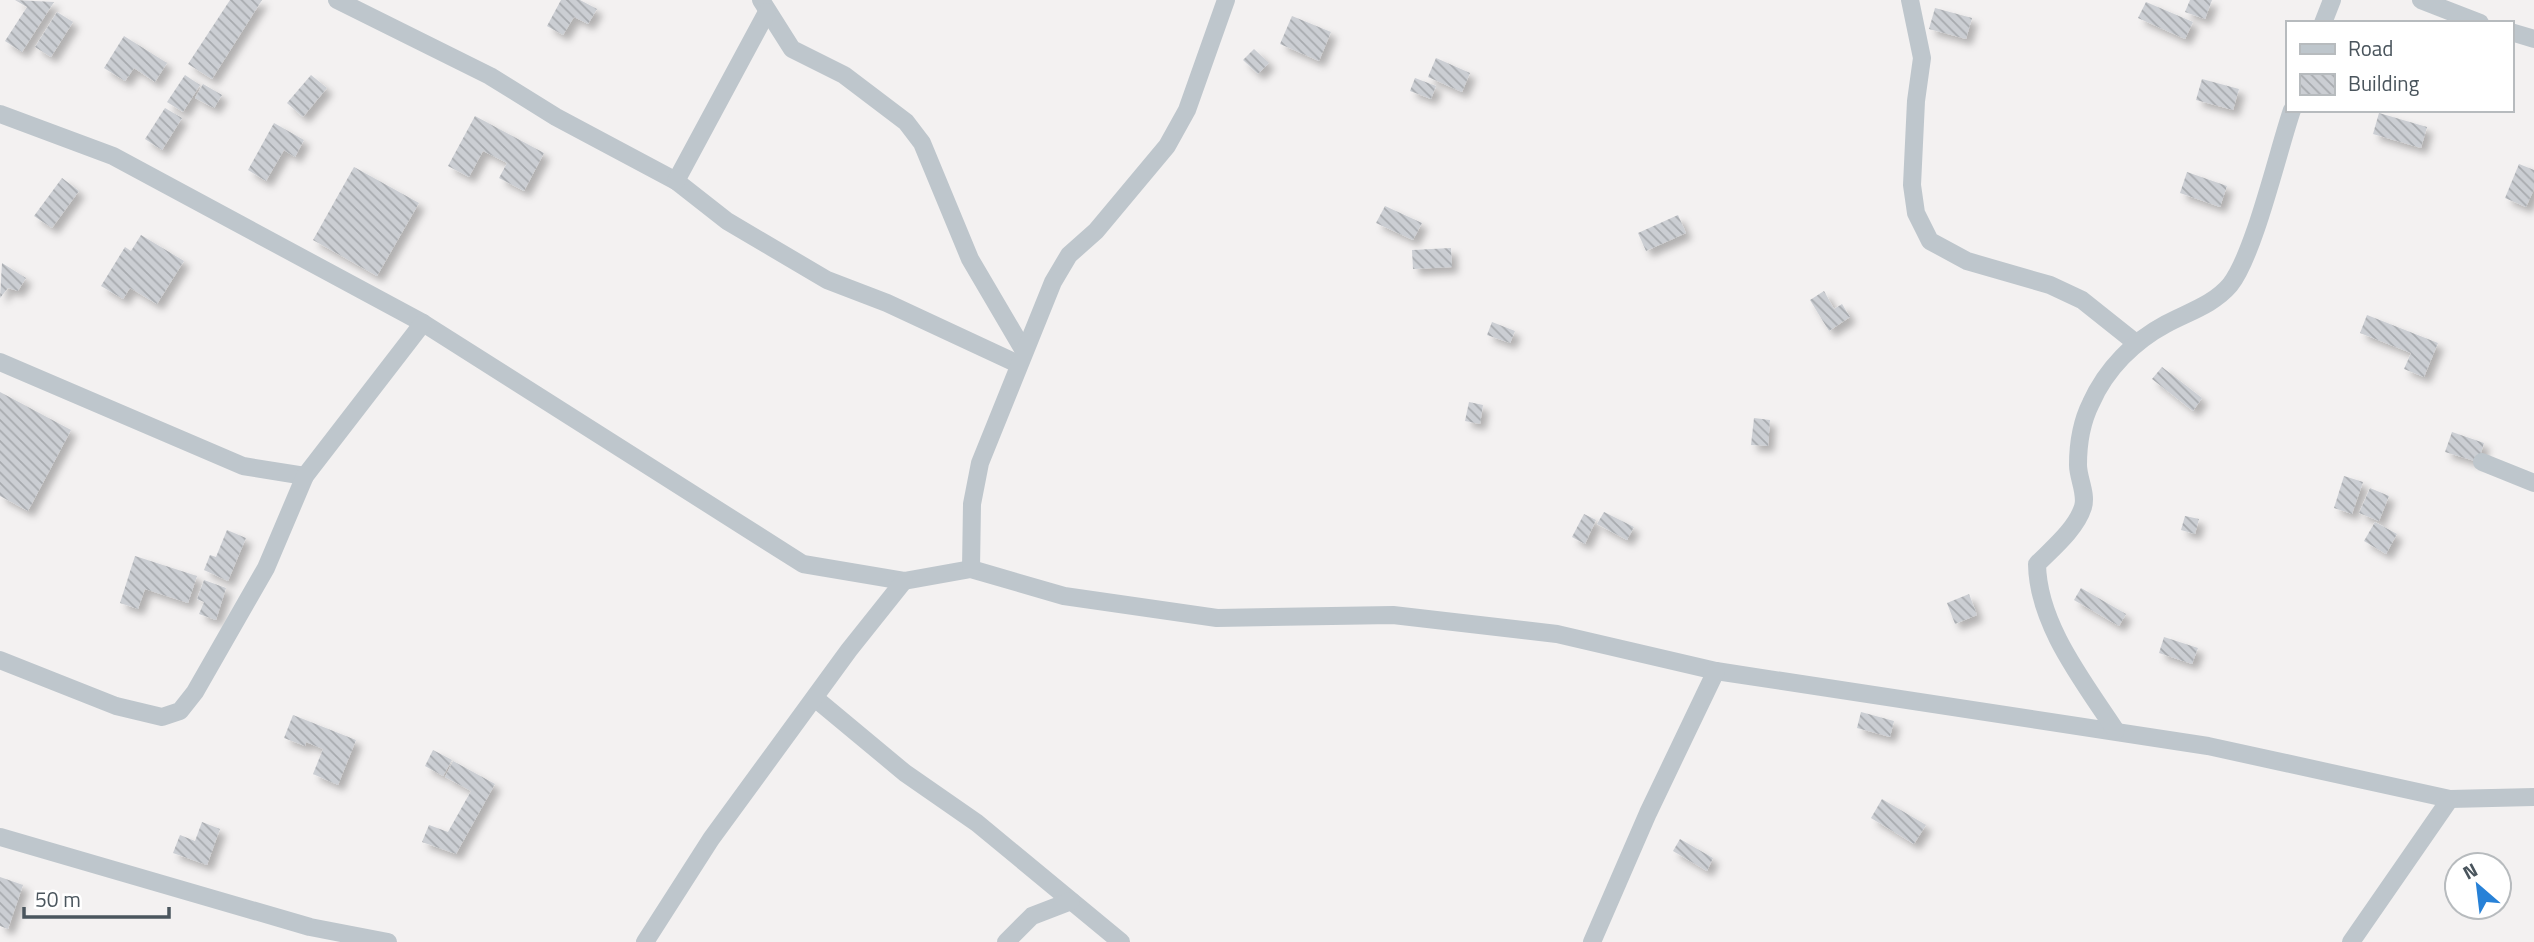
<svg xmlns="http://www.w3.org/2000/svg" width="2534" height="942" viewBox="0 0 2534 942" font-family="'Titillium Web',sans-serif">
	<defs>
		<pattern id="building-back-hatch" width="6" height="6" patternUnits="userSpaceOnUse" patternTransform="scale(1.75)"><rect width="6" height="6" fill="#cbced3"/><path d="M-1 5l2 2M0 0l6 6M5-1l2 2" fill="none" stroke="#a7aaae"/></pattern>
		<filter id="shadow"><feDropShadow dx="6" dy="6" stdDeviation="3.5" flood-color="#0004"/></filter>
	</defs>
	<rect width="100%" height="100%" fill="#f3f1f1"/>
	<g fill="url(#building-back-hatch)" filter="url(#shadow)">
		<polygon points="15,0 54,2 22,52 5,41 27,7"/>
		<polygon points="230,0 262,0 212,79 188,64"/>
		<polygon points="561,0 580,0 597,9 588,24 574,17 563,35 547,26"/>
		<polygon points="2190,0 2212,0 2205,19 2185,12"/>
		<polygon points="2146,2 2193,22 2185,39 2138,18"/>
		<polygon points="1935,8 1972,18 1966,39 1929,29"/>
		<polygon points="57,12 73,22 51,57 35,47"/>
		<polygon points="1292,16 1331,32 1319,61 1280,44"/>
		<polygon points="124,36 167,63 155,82 134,68 125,81 104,68"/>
		<polygon points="1254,49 1269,63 1258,74 1243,60"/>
		<polygon points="1436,58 1470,73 1462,92 1428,77"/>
		<polygon points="185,75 200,85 183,112 167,102"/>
		<polygon points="311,75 327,88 303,117 287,103"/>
		<polygon points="1415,78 1436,86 1431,99 1410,91"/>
		<polygon points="2202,79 2239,89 2233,110 2196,100"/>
		<polygon points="203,84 222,95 214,108 195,98"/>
		<polygon points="165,108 182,118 162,150 145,139"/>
		<polygon points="2379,113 2427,127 2421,148 2373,134"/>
		<polygon points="475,116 544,153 524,191 499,178 507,163 483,151 469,177 448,166"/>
		<polygon points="274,123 304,140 295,157 284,150 266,181 248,170"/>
		<polygon points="2519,164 2534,170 2534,189 2526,207 2505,198"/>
		<polygon points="354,167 419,203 377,276 313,240"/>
		<polygon points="2187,172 2227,186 2220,207 2180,193"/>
		<polygon points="62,178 79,191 52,228 34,216"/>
		<polygon points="1385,206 1422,223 1413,240 1376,223"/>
		<polygon points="1678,215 1686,233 1646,251 1638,233"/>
		<polygon points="141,235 184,261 157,304 130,288 123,299 101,286 125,247 131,251"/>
		<polygon points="1451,248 1452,267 1413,269 1412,250"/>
		<polygon points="2,263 26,278 18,291 8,288 0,298"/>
		<polygon points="1824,291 1834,309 1842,304 1850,317 1829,331 1810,300"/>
		<polygon points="2367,315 2438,343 2424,377 2404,369 2411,353 2360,333"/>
		<polygon points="1492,322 1515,331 1510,343 1487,335"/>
		<polygon points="2162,367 2202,398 2193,411 2152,379"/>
		<polygon points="0,392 71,430 28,511 0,496"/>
		<polygon points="1469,402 1483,405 1480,424 1465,421"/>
		<polygon points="1754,418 1770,420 1768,446 1751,445"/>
		<polygon points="2452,432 2484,443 2478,462 2445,452"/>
		<polygon points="2344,476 2363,482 2352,514 2334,508"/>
		<polygon points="2370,488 2389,496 2379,521 2359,513"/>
		<polygon points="1604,512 1634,527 1627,540 1597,524"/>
		<polygon points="1584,514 1596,520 1585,544 1572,537"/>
		<polygon points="2185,516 2199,519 2195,534 2181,530"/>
		<polygon points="2375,522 2397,534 2386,554 2364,541"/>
		<polygon points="227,530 246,538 228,581 204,570 210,555 216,557"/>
		<polygon points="135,556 197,576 188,603 145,589 138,609 120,603"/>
		<polygon points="204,580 226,588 216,620 199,614 204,602 197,599"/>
		<polygon points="2081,588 2126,614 2119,626 2074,600"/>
		<polygon points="1969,594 1977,615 1955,624 1947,603"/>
		<polygon points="2164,637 2198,648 2192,664 2159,653"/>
		<polygon points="1861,712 1894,721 1890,737 1857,728"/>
		<polygon points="293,715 356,740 338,785 313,774 323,749 306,742 305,746 284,738"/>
		<polygon points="433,750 452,760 443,776 425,766"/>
		<polygon points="453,761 495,784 456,854 422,842 429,825 448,832 471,791 445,777"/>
		<polygon points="1882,799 1926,825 1914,844 1871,818"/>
		<polygon points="202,822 220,829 207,865 173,853 180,835 195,841"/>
		<polygon points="1680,839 1713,858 1707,871 1673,851"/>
		<polygon points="0,877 23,885 8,929 0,926"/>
	</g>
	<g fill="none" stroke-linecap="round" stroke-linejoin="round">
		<g stroke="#bec6cc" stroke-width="18">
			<polyline points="337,0 490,76 556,117 676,181 727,221 827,280 887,303 1018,364"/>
			<polyline points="761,0 792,49 844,75 906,122 922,143 970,259 1024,351"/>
			<polyline points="1910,0 1922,58 1916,101 1912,185 1916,213 1930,241 1967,261 2050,285 2082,300 2136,343"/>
			<polyline points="2421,0 2480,23"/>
			<polyline points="2323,23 2332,0"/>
			<polyline points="2511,32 2534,39"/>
			<polyline points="0,114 113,156 423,323 803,564 904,581 971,569 1064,596 1217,618 1393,615 1557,634 1716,671 2208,746 2450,799 2534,797"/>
			<polyline points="676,181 767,12"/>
			<polyline points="0,362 243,466 305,476"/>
			<polyline points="2482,462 2534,483"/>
			<polyline points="971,569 972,504 980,463 1053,282 1069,255 1096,231 1167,146 1187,110 1226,0"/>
			<polyline points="0,660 116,706 162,717 180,711 195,692 266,568 305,476 423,323"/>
			<polyline points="816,699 905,773 977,823 1121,942"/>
			<path d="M2116 731C2084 682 2038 625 2037 564 2053 548 2076 529 2083 507 2087 494 2078 478 2078 465 2078 445 2082 421 2091 403 2106 369 2134 341 2166 324 2188 312 2213 305 2230 285 2254 255 2278 151 2292 110"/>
			<polyline points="0,837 310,927 388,942"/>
			<polyline points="645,942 711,839 849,650 904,581"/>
			<polyline points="1006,942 1032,916 1071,901"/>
			<polyline points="1592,942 1648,813 1716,671"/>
			<polyline points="2351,942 2450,799"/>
		</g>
	</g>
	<rect x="2286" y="21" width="228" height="91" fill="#ffffff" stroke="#b7bbbe" stroke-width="2"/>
	<rect x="2300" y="44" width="35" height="10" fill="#bec6cc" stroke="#b7bbbe" stroke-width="2"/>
	<text x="2348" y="56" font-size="21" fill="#4a555d">Road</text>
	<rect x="2300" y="74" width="35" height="21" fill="url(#building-back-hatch)" stroke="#b7bbbe" stroke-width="2"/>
	<text x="2348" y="91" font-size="21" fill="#4a555d">Building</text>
	<g transform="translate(2478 886) rotate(332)"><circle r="33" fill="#ffffff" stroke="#b7bbbe" stroke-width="2"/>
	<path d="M0-5L12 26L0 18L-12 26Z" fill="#2781d7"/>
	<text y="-10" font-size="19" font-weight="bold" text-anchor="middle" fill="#4a555d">N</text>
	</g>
	<path d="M24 907v10h145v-10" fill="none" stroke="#4a555d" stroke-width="3.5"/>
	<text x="35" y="907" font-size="21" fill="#4a555d" stroke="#ffffff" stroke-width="5" paint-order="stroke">50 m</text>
</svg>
